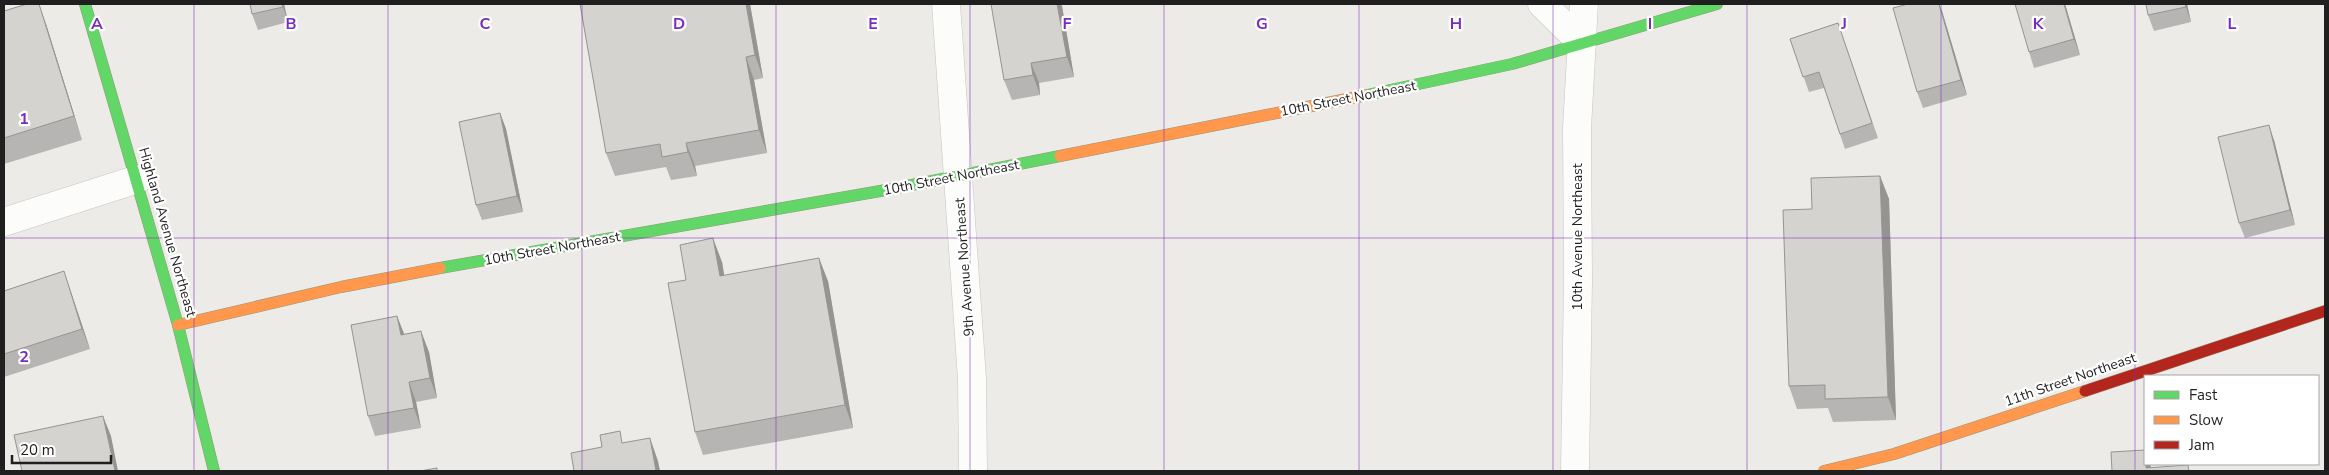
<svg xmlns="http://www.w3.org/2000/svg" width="2329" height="475" viewBox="0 0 2329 475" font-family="'Nunito Sans',sans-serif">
	<rect width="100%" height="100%" fill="#edebe7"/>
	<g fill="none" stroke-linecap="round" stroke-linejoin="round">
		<g stroke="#c6c5c3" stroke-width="29">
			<g id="street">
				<polyline points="946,4 972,379 973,471"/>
				<polyline points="1542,4 1582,43"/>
				<polyline points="4,222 138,179"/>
				<polyline points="1575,471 1578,281 1577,128 1584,4"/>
			</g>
		</g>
		<g stroke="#97987e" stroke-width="12">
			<g id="fast">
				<polyline points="85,4 178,325 214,471"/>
				<polyline points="1367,95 1512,64 1717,4"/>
				<polyline points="440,268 886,190 1060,156"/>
			</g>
		</g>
		<g stroke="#97987e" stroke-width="12">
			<g id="slow">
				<polyline points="1060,156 1367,95"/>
				<polyline points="178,325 341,287 440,268"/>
				<polyline points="1824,471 1894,454 2085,391"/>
			</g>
		</g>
		<g stroke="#97987e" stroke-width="12">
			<polyline id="jam" points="2085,391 2325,311"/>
		</g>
		<use href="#street" stroke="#fcfcfb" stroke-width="28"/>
		<use href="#fast" stroke="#63d668" stroke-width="11"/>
		<use href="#slow" stroke="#ff974d" stroke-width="11"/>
		<use href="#jam" stroke="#b3261e" stroke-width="11"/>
	</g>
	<g fill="#b7b5b3">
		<polygon points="284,4 288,22 258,30 252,14"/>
		<polygon points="580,4 750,4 763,78 754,80 767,153 695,166 697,176 671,180 666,167 615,176 606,153"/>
		<polygon points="2065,4 2080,55 2034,68 2029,52"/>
		<polygon points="2187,4 2191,22 2154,31 2148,15"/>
		<polygon points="1062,6 1074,77 1039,83 1040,95 1012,100 1004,80"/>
		<polygon points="4,11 46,24 82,140 4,164"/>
		<polygon points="1942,11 1967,95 1923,108 1917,92"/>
		<polygon points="1838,23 1878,138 1845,149 1824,88 1809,92 1790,39"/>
		<polygon points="500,113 506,129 523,212 482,220 476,205"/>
		<polygon points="2274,140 2295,225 2245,238 2239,223"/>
		<polygon points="1880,176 1889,199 1896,420 1833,422 1828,408 1797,409 1789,386 1812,209"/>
		<polygon points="722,262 724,275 828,281 853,428 703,455 695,432 686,280"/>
		<polygon points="4,291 71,292 90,349 4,377"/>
		<polygon points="397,316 404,335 429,352 437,398 416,402 421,428 375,436 368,416"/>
	</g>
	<g fill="#959492">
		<polygon points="39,4 46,24 82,140 74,116"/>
		<polygon points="282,4 284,4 288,22"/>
		<polygon points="746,4 750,4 763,78 755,55"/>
		<polygon points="1057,4 1061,4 1062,6 1074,77 1067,57"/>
		<polygon points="1939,4 1942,11 1967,95 1961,80"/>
		<polygon points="2064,4 2065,4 2080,55 2074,39"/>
		<polygon points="2185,4 2187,4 2191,22"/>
		<polygon points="746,57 754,80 767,153 759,130"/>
		<polygon points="1031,63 1039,83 1040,95 1033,75"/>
		<polygon points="500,113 506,129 523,212 517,196"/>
		<polygon points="2269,125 2274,140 2295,225 2290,210"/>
		<polygon points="686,143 695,166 697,176 688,152"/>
		<polygon points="1880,176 1889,199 1896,420 1888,397"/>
		<polygon points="713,238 722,262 728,299 720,276"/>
		<polygon points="819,258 828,281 853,428 845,405"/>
		<polygon points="64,271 90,349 82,329"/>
		<polygon points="397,316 405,336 401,335"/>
		<polygon points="421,331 429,352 437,398 430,378"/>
		<polygon points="409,382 416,402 421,428 414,408"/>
		<polygon points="103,416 111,436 118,471 115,471"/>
		<polygon points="650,438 658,461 660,471 656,471"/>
		<polygon points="2146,464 2150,464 2152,470 2146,468"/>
	</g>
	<g fill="#d5d3d0" stroke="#959492">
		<polygon points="27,4 39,4 74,116 4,138 4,11"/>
		<polygon points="250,4 282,4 283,7 252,14"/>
		<polygon points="580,4 746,4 755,55 746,57 759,130 686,143 688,152 662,157 660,144 606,153"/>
		<polygon points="991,4 1057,4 1067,57 1031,63 1033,75 1004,80"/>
		<polygon points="1908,4 1939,4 1961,80 1917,92 1893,8"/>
		<polygon points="2015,4 2064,4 2074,39 2029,52"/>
		<polygon points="2146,4 2185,4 2186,7 2148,15"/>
		<polygon points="1838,23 1872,123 1840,134 1819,72 1803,77 1790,39"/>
		<polygon points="500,113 517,196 476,205 459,122"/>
		<polygon points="2269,125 2290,210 2239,223 2218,137"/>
		<polygon points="1880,176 1888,397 1825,399 1825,385 1789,386 1783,210 1812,209 1811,178"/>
		<polygon points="713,238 720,276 819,258 845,405 695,432 668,283 686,280 680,245"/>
		<polygon points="64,271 82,329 4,354 4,291"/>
		<polygon points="397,316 401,335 421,331 430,378 409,382 414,408 368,416 351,325"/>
		<polygon points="103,416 115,471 22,471 14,435"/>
		<polygon points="620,431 622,443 650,438 656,471 574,471 571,453 602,447 600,435"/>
		<polygon points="2145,450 2145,464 2146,464 2146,468 2188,465 2189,471 2112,471 2111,452"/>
		<polygon points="437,468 437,471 420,471"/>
	</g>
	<path fill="none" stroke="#7b2cbf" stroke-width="1" stroke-opacity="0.55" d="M194 4V471M388 4V471M582 4V471M776 4V471M970 4V471M1164 4V471M1359 4V471M1553 4V471M1747 4V471M1941 4V471M2135 4V471M4 238H2325"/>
	<g text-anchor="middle" stroke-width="4.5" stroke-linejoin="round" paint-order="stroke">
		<g font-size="14" fill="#1f1f1f" stroke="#fff">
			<text transform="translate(1348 98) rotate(-11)" y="5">10th Street Northeast</text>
			<text transform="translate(951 177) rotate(-11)" y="5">10th Street Northeast</text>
			<text transform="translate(168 232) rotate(74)" y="5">Highland Avenue Northeast</text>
			<text transform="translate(1577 237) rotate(-90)" y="5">10th Avenue Northeast</text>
			<text transform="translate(552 248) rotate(-10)" y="5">10th Street Northeast</text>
			<text transform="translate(964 267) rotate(-94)" y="5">9th Avenue Northeast</text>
			<text transform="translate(2070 379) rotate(-19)" y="5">11th Street Northeast</text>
		</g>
	</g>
	<g font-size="16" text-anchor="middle" font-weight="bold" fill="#7b2cbf" stroke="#fff" stroke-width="4.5" stroke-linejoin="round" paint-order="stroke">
		<text x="97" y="29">A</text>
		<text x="291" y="29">B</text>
		<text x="485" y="29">C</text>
		<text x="679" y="29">D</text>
		<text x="873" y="29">E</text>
		<text x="1067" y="29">F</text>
		<text x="1262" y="29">G</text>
		<text x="1456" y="29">H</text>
		<text x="1650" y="29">I</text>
		<text x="1844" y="29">J</text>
		<text x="2038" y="29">K</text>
		<text x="2232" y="29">L</text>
		<text x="24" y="124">1</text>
		<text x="24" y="362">2</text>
	</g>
	<rect width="2329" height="475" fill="none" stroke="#1f1f1f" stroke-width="10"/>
	<rect x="2144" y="375" width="175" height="90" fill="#ffffff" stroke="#a5a5a5"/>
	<rect x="2154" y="391" width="25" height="8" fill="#63d668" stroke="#a5a5a5"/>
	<text x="2189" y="400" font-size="15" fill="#1f1f1f">Fast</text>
	<rect x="2154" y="416" width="25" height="8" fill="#ff974d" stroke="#a5a5a5"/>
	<text x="2189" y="425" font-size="15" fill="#1f1f1f">Slow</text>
	<rect x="2154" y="441" width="25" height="8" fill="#b3261e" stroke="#a5a5a5"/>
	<text x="2189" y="450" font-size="15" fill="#1f1f1f">Jam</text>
	<path d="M12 455v8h99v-8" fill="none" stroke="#1f1f1f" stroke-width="2.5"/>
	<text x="20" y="455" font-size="15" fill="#1f1f1f" stroke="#ffffff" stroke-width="4" paint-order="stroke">20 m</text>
</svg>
